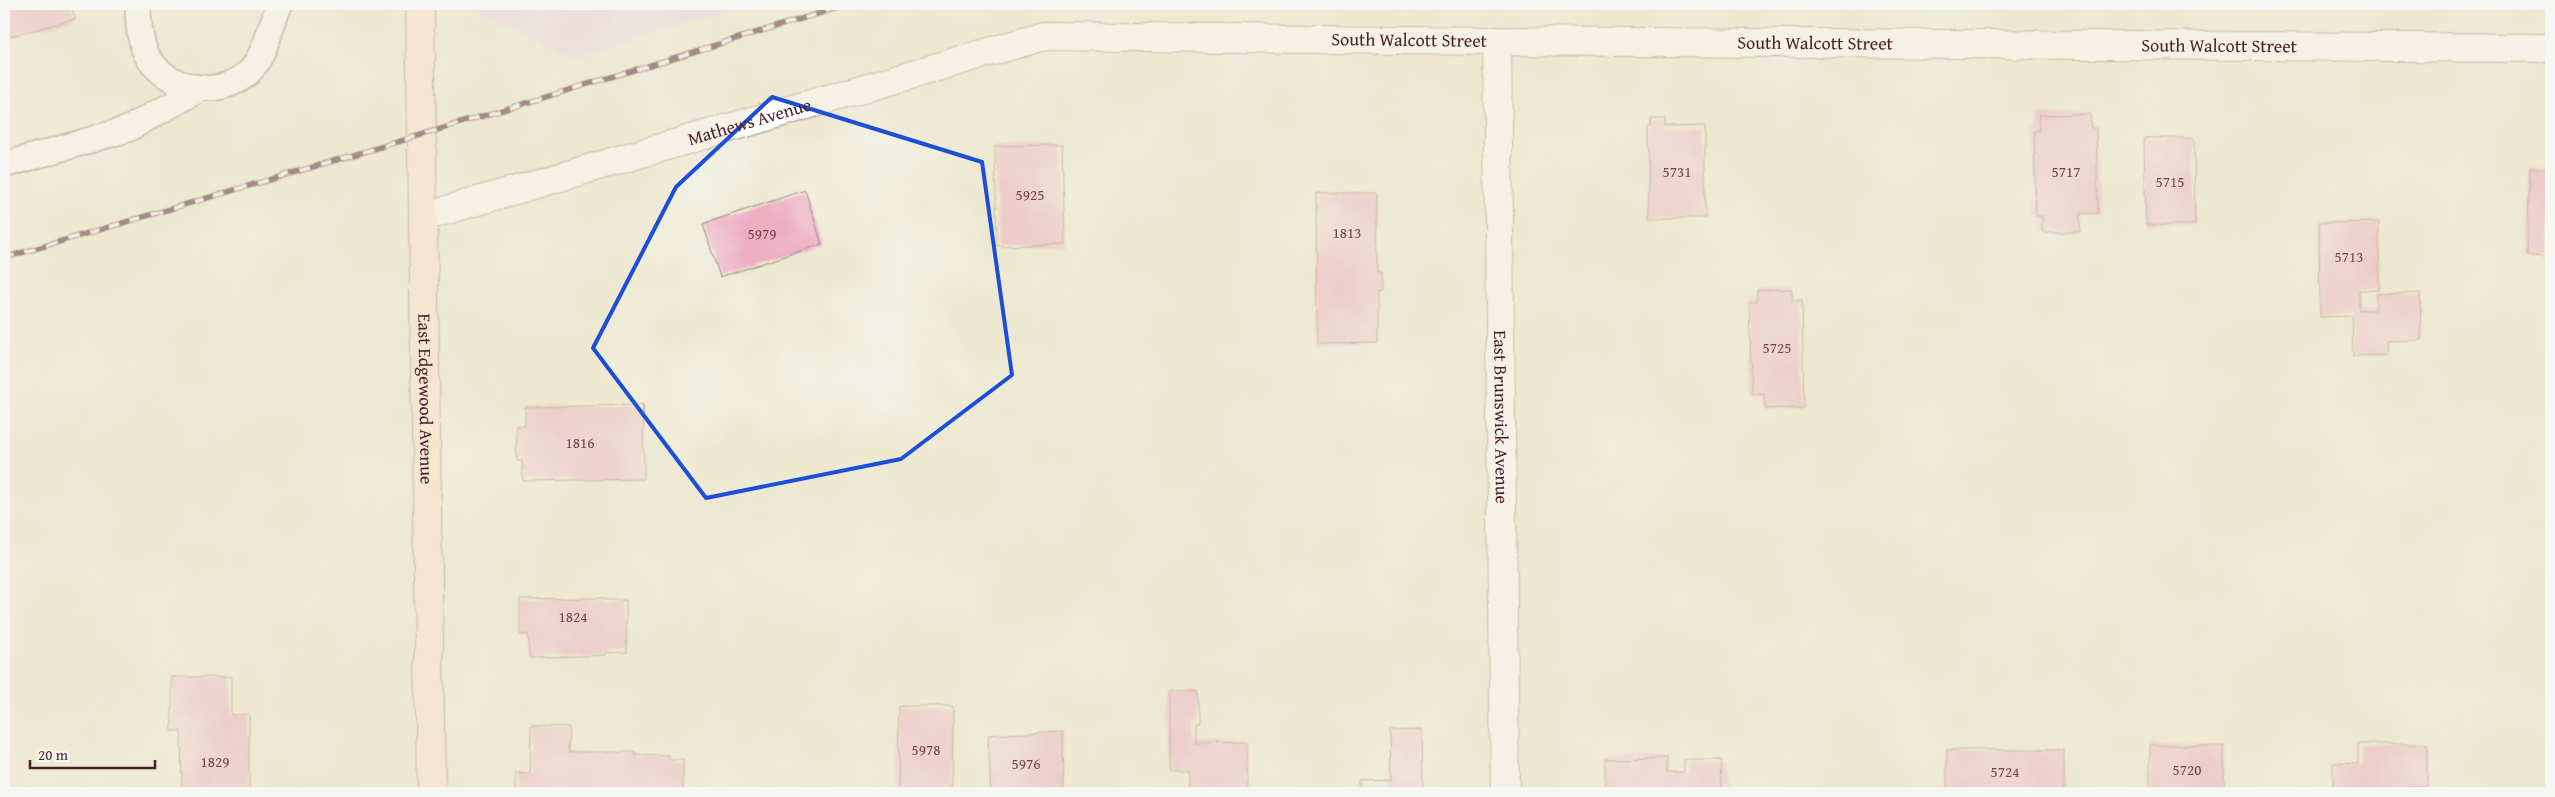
<svg xmlns="http://www.w3.org/2000/svg" width="2555" height="797" viewBox="0 0 2555 797" font-family="'Gentium Book Plus',serif">
	<rect width="100%" height="100%" fill="#f6f6f2"/>
	<filter id="ink" filterUnits="userSpaceOnUse"><feTurbulence type="fractalNoise" baseFrequency=".02" numOctaves="2"/><feDisplacementMap in="SourceGraphic" scale="10" xChannelSelector="R" yChannelSelector="G"/><feConvolveMatrix kernelMatrix="1 2 1 2 8 2 1 2 1" color-interpolation-filters="sRGB"/></filter>
	<filter id="wash" filterUnits="userSpaceOnUse"><feTurbulence type="fractalNoise" baseFrequency=".0096" numOctaves="4" result="noise"/><feDisplacementMap in="SourceGraphic" scale="20" xChannelSelector="R" yChannelSelector="G"/><feGaussianBlur stdDeviation="1.12" result="paint"/><feColorMatrix in="noise" values="0 0 0 0 0 0 0 0 0 0 0 0 0 0 0 0 0 1.4 0 .05"/><feComposite in="paint" operator="in"/></filter>
	<g filter="url(#wash)">
		<rect width="100%" height="100%" fill="#ede8cf"/>
		<polygon fill="#ecd1ea" points="471,4 745,4 576,57"/>
		<g id="blocks">
			<g fill="#edaec2">
				<polygon points="4,4 71,4 75,19 4,38"/>
				<polygon points="2090,114 2091,128 2096,128 2098,213 2080,214 2080,232 2042,232 2042,216 2036,216 2034,131 2039,131 2038,115"/>
				<polygon points="1651,119 1665,119 1665,127 1705,126 1705,218 1649,218 1648,127 1651,127"/>
				<polygon points="2144,138 2194,138 2195,225 2146,225"/>
				<polygon points="1062,145 1065,244 997,246 995,146"/>
				<polygon points="2530,168 2551,169 2551,257 2527,256"/>
				<polygon points="805,190 822,244 720,277 703,224"/>
				<polygon points="1316,193 1377,193 1377,273 1381,273 1381,292 1377,292 1377,343 1317,344"/>
				<polygon points="2379,222 2379,290 2359,290 2359,310 2376,310 2376,294 2420,293 2421,340 2386,341 2387,355 2353,356 2352,316 2320,317 2319,223"/>
				<polygon points="1792,289 1792,300 1802,300 1804,408 1765,409 1764,394 1752,394 1749,302 1757,302 1757,290"/>
				<polygon points="643,405 644,479 523,481 522,461 517,461 516,426 525,426 525,407"/>
				<polygon points="604,598 604,600 626,600 627,652 606,653 606,655 529,658 528,634 520,635 520,599"/>
				<polygon points="172,677 231,677 231,715 249,714 249,793 182,793 181,731 172,731"/>
				<polygon points="1169,691 1198,691 1198,724 1194,724 1194,743 1247,742 1247,793 1188,793 1188,770 1169,770"/>
				<polygon points="899,706 953,706 952,793 898,793"/>
				<polygon points="531,726 569,727 568,752 635,752 635,755 669,756 669,760 683,760 683,793 516,793 516,773 530,774"/>
				<polygon points="1422,730 1423,793 1362,793 1362,781 1391,780 1390,731"/>
				<polygon points="1063,731 1064,793 991,793 988,735"/>
				<polygon points="2358,744 2427,744 2427,786 2408,786 2408,793 2333,793 2333,763 2358,764"/>
				<polygon points="2150,745 2224,746 2224,793 2150,793"/>
				<rect x="1947" y="750" width="117" height="43"/>
				<polygon points="1667,758 1667,772 1684,772 1684,760 1721,760 1722,793 1605,793 1605,759"/>
			</g>
		</g>
	</g>
	<g filter="url(#ink)">
		<use href="#blocks" fill-opacity="0" stroke="#9c847d" stroke-width="1"/>
		<g fill="none" stroke-linecap="round" stroke-linejoin="round">
			<g stroke="#9c847d" stroke-width="28">
				<g id="service">
					<path d="M138 4C138 22 139 47 152 63 175 90 220 98 248 73 266 56 270 25 280 4"/>
					<polyline points="4,165 128,129 200,89"/>
				</g>
			</g>
			<g stroke="#9c847d" stroke-width="30">
				<g id="minor">
					<path id="s1" d="M1497 41 1505 793"/>
					<path id="s2" d="M423 217 1044 36 1497 41 2551 48"/>
				</g>
			</g>
			<g stroke="#9c847d" stroke-width="30">
				<g id="secondary">
					<path id="s3" d="M420 4 431 793"/>
				</g>
			</g>
			<use href="#service" stroke="#fff" stroke-width="25"/>
			<use href="#minor" stroke="#fff" stroke-width="28"/>
			<use href="#secondary" stroke="#fce5d0" stroke-width="28"/>
			<g stroke="#4a1f2b" stroke-width="5.5">
				<polyline id="rail" points="4,258 421,135 850,4"/>
			</g>
			<use href="#rail" stroke="#f6f6f2" stroke-width="4" stroke-dasharray="11" stroke-linecap="butt"/>
		</g>
	</g>
	<path d="M0 0H2555V797H0ZM772 97 982 162 1012 375 901 459 706 498 593 348 676 187Z" fill="#ede8cf" fill-opacity=".55" fill-rule="evenodd"/>
	<path fill="none" stroke="#1d4ed8" stroke-width="4" stroke-linejoin="round" d="M772 97 982 162 1012 375 901 459 706 498 593 348 676 187Z"/>
	<g text-anchor="middle" stroke-width="4" stroke-linejoin="round" paint-order="stroke">
		<g font-size="15" fill="#734351">
			<text x="1677" y="177">5731</text>
			<text x="2066" y="177">5717</text>
			<text x="2170" y="187">5715</text>
			<text x="1030" y="200">5925</text>
			<text x="1347" y="238">1813</text>
			<text x="762" y="239">5979</text>
			<text x="2349" y="262">5713</text>
			<text x="1777" y="353">5725</text>
			<text x="580" y="448">1816</text>
			<text x="573" y="622">1824</text>
			<text x="926" y="755">5978</text>
			<text x="215" y="767">1829</text>
			<text x="1026" y="769">5976</text>
			<text x="2187" y="775">5720</text>
			<text x="2005" y="777">5724</text>
		</g>
		<g font-size="18" fill="#4a1f2b" stroke="#f6f6f2">
			<text dy="6" stroke="none"><textPath href="#s2" startOffset="1012">South Walcott Street</textPath></text>
			<text dy="6" stroke="none"><textPath href="#s2" startOffset="1418">South Walcott Street</textPath></text>
			<text dy="6" stroke="none"><textPath href="#s2" startOffset="1822">South Walcott Street</textPath></text>
			<text dy="6" stroke="none"><textPath href="#s2" startOffset="340">Mathews Avenue</textPath></text>
			<text dy="6" stroke="none"><textPath href="#s3" startOffset="395">East Edgewood Avenue</textPath></text>
			<text dy="6" stroke="none"><textPath href="#s1" startOffset="376">East Brunswick Avenue</textPath></text>
		</g>
	</g>
	<rect width="2555" height="797" fill="none" stroke="#f6f6f2" stroke-width="20"/>
	<path d="M30 760v8h125v-8" fill="none" stroke="#4a1f2b" stroke-width="2.5"/>
	<text x="38" y="760" font-size="15" fill="#4a1f2b" stroke="#f6f6f2" stroke-width="4" paint-order="stroke">20 m</text>
</svg>
